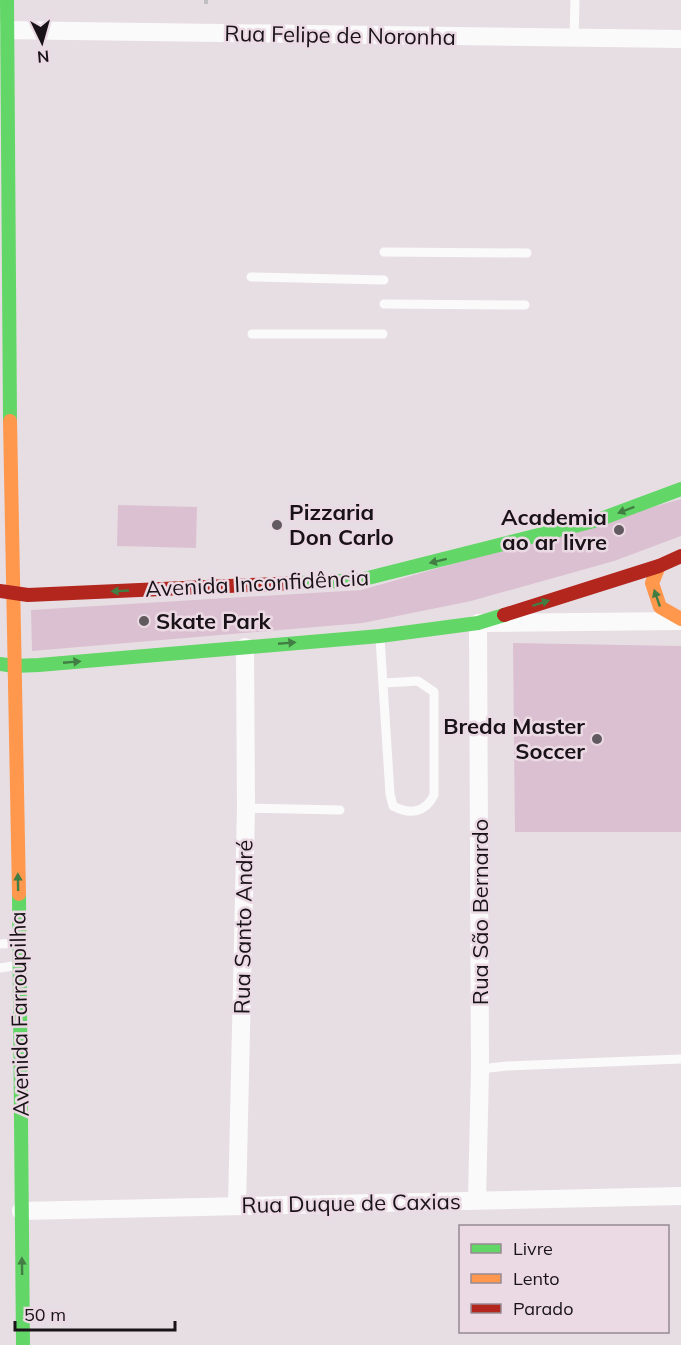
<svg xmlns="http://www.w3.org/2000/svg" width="681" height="1345" viewBox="0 0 681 1345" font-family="Mulish,sans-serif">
	<rect width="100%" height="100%" fill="#e7dee3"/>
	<g fill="#dbc0d1">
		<polygon points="681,499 681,536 614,561 471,601 363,623 32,651 31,610 361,590"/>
		<polygon points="118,505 197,507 196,548 117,546"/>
		<polygon points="513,643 681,646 681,832 515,832"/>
	</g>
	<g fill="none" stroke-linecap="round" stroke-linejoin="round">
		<polyline stroke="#c2bfc1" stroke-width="4" stroke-dasharray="6 3" stroke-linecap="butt" points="206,4 206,0"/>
		<g stroke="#fbfafb" stroke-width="9">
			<polyline points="574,38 575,0"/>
			<polyline points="384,252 527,253"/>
			<polyline points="251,277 384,280"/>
			<polyline points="384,304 525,305"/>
			<polyline points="252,334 383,334"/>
			<path d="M380 638 390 794 393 806C410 815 425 813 434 795V692L418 681 384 683"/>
			<polyline points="246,808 340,810"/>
			<polyline points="0,944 17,943"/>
			<polyline points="0,968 18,965"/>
			<polyline points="480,1069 507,1066 681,1059"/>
		</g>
		<g stroke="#fbfafb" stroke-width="18">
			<polyline points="0,30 681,39"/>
			<polyline points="477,1200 480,1069 478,623 681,621"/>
			<polyline points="237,1206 246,808 245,647"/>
			<polyline points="21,1211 681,1196"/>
		</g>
		<g stroke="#63d668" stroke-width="14">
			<polyline points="7,0 10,421"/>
			<polyline points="298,583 360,580 598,520 681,489"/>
			<polyline points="0,664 14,666 39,665 380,636 478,623 504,615"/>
			<polyline points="19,894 23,1345"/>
		</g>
		<g stroke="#ff974d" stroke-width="14">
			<polyline points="10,421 19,894"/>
			<polyline points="659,566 652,583 660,607 681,619"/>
		</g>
		<g stroke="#b3261e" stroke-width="14">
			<polyline points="0,591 28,595 298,583"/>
			<polyline points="504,615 659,566 681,556"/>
		</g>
	</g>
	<defs><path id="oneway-solid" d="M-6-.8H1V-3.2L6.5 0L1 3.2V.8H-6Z" transform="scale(1.5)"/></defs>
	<g fill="#427e44">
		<use href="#oneway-solid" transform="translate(626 510) rotate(159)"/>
		<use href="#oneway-solid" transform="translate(438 561) rotate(166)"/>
		<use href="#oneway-solid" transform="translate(120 591) rotate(177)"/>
		<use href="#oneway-solid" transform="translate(657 598) rotate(-109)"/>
		<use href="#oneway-solid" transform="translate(541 603) rotate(-18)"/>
		<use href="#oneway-solid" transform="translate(287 643) rotate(-5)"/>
		<use href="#oneway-solid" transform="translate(72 662) rotate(-5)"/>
		<use href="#oneway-solid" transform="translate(18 882) rotate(-91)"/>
		<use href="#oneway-solid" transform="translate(22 1266) rotate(-91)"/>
	</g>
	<g fill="#615a5e" stroke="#ebdae4" stroke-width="2">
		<circle cx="277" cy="525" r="6"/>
		<circle cx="619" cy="530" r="6"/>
		<circle cx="144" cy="621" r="6"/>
		<circle cx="597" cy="739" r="6"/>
	</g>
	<g text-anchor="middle" stroke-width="5" stroke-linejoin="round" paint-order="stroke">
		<g font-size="22" fill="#191317" stroke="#ebdae4">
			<text transform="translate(340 35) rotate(1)" y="8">Rua Felipe de Noronha</text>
			<text transform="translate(257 583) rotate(-3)" y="8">Avenida Inconfidência</text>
			<text transform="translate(480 912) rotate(-90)" y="8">Rua São Bernardo</text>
			<text transform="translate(243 927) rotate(-89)" y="8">Rua Santo André</text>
			<text transform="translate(19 1014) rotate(-91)" y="8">Avenida Farroupilha</text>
			<text transform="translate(351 1203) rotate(-1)" y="8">Rua Duque de Caxias</text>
		</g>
		<g font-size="22" font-weight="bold" fill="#191317" stroke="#ebdae4" text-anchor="start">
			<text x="289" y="520">Pizzaria<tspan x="289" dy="25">Don Carlo</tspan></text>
			<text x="607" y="525" text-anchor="end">Academia<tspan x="607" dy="25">ao ar livre</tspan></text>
			<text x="156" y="629">Skate Park</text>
			<text x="585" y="734" text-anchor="end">Breda Master<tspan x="585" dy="25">Soccer</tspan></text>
		</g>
	</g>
	<rect x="459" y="1225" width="210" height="108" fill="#ebdae4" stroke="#978a92" stroke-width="1.5"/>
	<rect x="471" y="1244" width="30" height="9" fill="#63d668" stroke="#978a92" stroke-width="1.5"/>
	<text x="513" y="1255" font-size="18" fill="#191317">Livre</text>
	<rect x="471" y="1274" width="30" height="9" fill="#ff974d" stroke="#978a92" stroke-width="1.5"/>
	<text x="513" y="1285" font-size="18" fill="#191317">Lento</text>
	<rect x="471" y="1304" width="30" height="9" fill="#b3261e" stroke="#978a92" stroke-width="1.5"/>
	<text x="513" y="1315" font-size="18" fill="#191317">Parado</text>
	<g transform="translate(42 42) rotate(175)" stroke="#ebdae4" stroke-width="4.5" paint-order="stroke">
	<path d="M0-4.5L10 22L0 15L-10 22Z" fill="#191317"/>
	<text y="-9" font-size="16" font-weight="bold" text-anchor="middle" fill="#191317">N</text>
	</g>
	<path d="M15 1321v9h160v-9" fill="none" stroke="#191317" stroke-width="3"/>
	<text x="24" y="1321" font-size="18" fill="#191317" stroke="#ebdae4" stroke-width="4.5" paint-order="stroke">50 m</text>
</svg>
